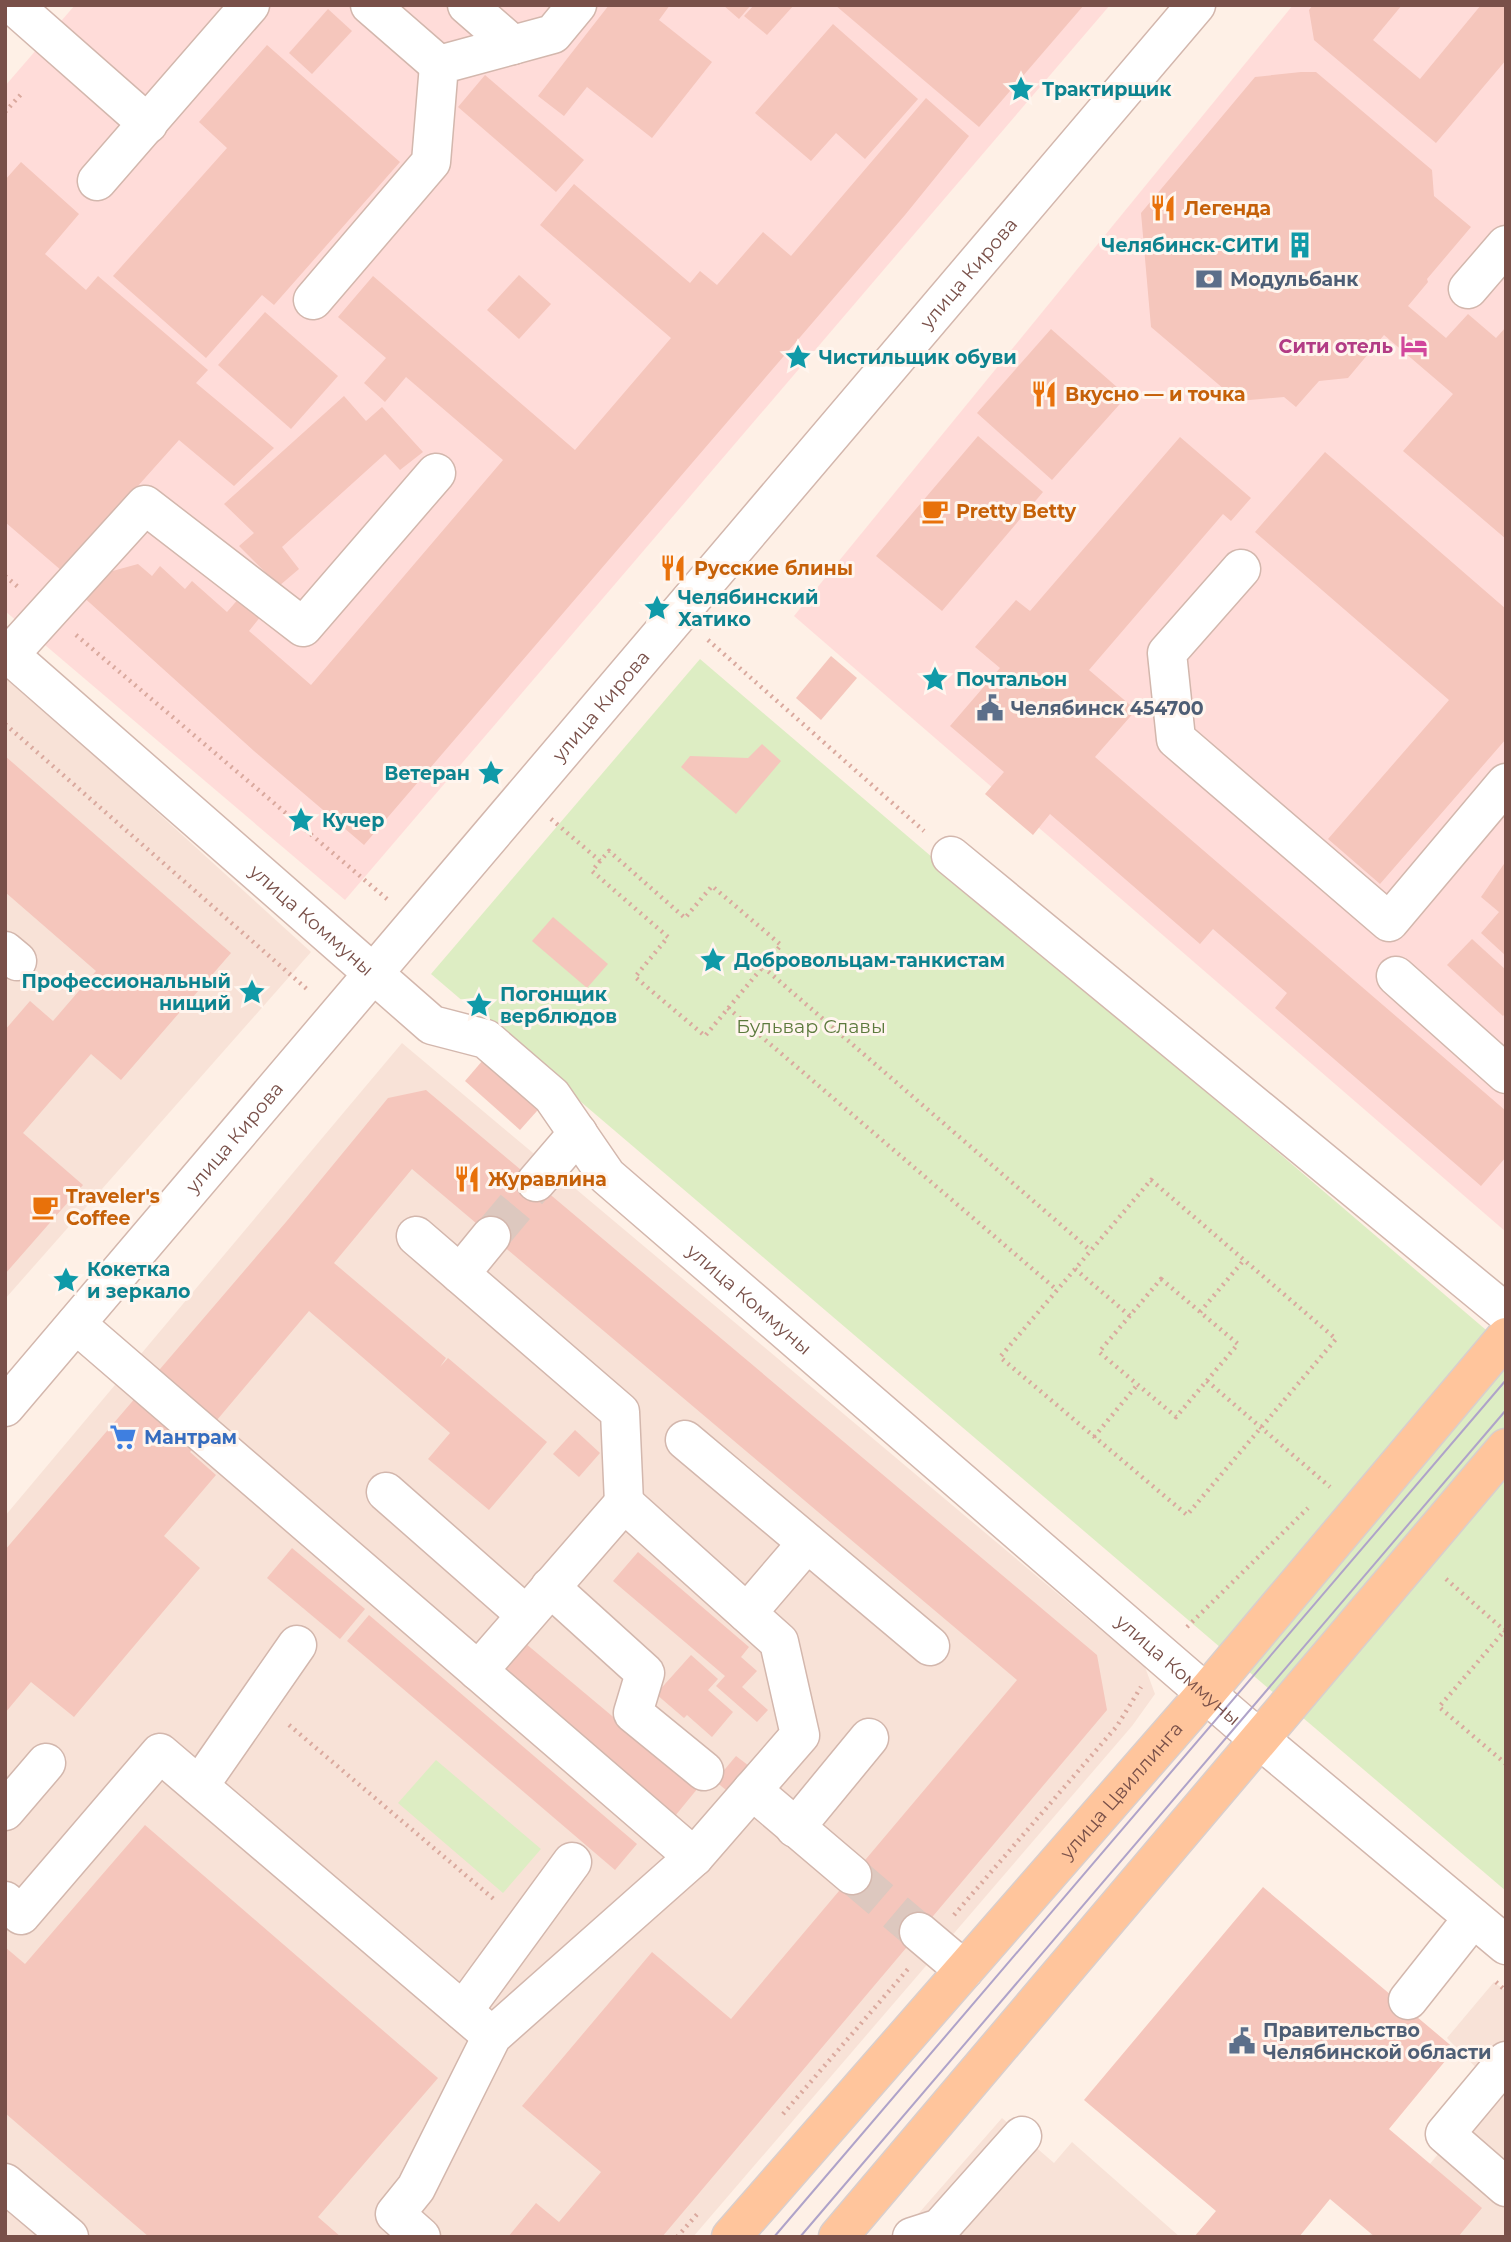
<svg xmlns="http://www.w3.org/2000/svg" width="1511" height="2242" viewBox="0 0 1511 2242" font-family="Montserrat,sans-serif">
	<rect width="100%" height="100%" fill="#fef0e6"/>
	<g fill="#f8e2d7">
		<polygon points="5,674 311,952 5,1299"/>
		<polygon points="402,1043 1145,1667 1155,1694 1132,1726 693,2237 5,2237 5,1516"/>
		<polygon points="1494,1982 1506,1991 1506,2237 1368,2237 1495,2087 1447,2038"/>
		<polygon points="1002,2118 1054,2163 1072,2142 1180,2237 898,2237"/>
	</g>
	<g fill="#ffdcd9">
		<polygon points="75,5 1110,5 345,900 5,611 5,86"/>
		<polygon points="1293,5 1506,5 1506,1232 794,616"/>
	</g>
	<g fill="#ddedc3">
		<polygon points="700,659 1506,1347 1506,1891 431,974"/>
		<polygon points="436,1760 541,1849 503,1893 398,1803"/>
	</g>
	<g fill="#f5c6bc">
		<polygon points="609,5 670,5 659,20 712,62 652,138 587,87 564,116 538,96"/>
		<polygon points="723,5 751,5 739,19"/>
		<polygon points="754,5 794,5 767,35 744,16"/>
		<polygon points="835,5 1084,5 979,127"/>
		<polygon points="1313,5 1402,5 1373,40 1420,79 1481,5 1506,5 1506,60 1436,143 1314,40 1309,10"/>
		<polygon points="328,9 352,31 312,74 289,53"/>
		<polygon points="833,24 918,99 865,159 836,133 811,161 755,113"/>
		<polygon points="267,45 400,162 274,305 262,295 206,358 113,276 227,148 199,122"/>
		<polygon points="1301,72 1316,72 1432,170 1434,196 1471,227 1427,279 1428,282 1408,306 1446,338 1468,314 1496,338 1506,327 1506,539 1403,451 1453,394 1384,335 1348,378 1319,381 1296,407 1284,397 1238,401 1151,327 1141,213 1255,77"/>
		<polygon points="485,75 584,160 556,192 458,107"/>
		<polygon points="926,98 969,136 905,215 364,845 254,751 80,594 98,575 138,564 152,576 160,566 185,589 192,581 227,612 240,597 261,616 249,631 311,685 503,460 406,377 385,402 364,383 386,358 338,317 373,276 575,450 671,338 540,225 574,184 690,283 700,271 717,285 763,232 791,256"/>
		<polygon points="21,162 79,214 45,254 86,290 98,276 208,370 196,383 274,448 234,486 179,440 62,571 5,522 5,180"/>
		<polygon points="519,275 551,304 519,339 487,310"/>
		<polygon points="265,312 338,376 291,429 218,365"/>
		<polygon points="1051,329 1127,396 1052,480 977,413"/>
		<polygon points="344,396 366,421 382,407 423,452 400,470 385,454 282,547 299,569 279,586 239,546 254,533 224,504"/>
		<polygon points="978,436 1043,492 942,611 876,556"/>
		<polygon points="1180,437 1251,498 1231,521 1223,514 1089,670 1136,710 1095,757 1506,1111 1506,1157 1481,1186 1275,1008 1287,993 1213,929 1200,944 1050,814 1033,835 985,794 1004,772 950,726 1000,668 975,647 1016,600 1030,611"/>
		<polygon points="1325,452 1506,609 1506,739 1380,884 1328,839 1449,700 1255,532"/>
		<polygon points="831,656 857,678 821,720 796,698"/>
		<polygon points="762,744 781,761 736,814 681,767 690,756 748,758"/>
		<polygon points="5,756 231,953 121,1080 91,1054 23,1133 83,1185 5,1274 5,1030 30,1001 53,1021 96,971 5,892"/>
		<polygon points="1506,861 1506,956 1481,933 1499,912 1481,897"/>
		<polygon points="553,917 608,964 587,988 532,941"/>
		<polygon points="1472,939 1506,970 1506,1013 1503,1016 1447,965"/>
		<polygon points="489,1053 545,1102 520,1130 465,1081"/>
		<polygon points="426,1090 1097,1655 1107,1710 662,2237 508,2237 536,2203 559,2222 601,2172 522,2106 652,1952 731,2019 1017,1680 412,1169 334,1263 446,1358 440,1367 448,1358 547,1442 489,1510 428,1459 450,1433 309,1311 190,1452 216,1475 164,1536 200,1568 74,1717 31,1682 5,1713 5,1550 286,1222 388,1098"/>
		<polygon points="575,1430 600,1453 579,1477 553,1454"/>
		<polygon points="292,1548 365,1609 340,1639 267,1578"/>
		<polygon points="638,1552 749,1647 741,1657 757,1671 742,1687 768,1710 757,1722 716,1686 725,1676 613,1581"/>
		<polygon points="369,1615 637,1844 615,1870 347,1641"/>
		<polygon points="525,1643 698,1788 675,1816 502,1670"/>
		<polygon points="691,1655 718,1679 708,1690 733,1712 712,1737 687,1715 684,1718 656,1694"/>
		<polygon points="736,1756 753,1769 731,1794 715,1781"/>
		<polygon points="145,1825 438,2078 318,2217 341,2237 149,2237 5,2113 5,1947 25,1964"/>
		<polygon points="1263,1887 1455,2049 1389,2129 1482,2208 1458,2237 1375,2237 1330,2199 1299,2237 1194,2237 1216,2211 1084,2100"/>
	</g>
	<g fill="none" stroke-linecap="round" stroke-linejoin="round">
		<g stroke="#ddc8bf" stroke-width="38" stroke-dasharray="38 19" stroke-linecap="butt">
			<polyline points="491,1236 536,1182"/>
			<polyline points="852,1875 919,1932"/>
		</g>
		<g stroke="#d3b7ad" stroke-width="41">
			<g id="minor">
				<polyline points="13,5 148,124"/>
				<polyline points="370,5 439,65"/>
				<polyline points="467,5 513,45"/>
				<polyline points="97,181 250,5"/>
				<polyline points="1468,289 1506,245"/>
				<polyline points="313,300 431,162 439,65 553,34 577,5"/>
				<polyline points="1241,569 1167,653 1176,739 1389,922 1506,783"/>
				<path id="s1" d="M5 651 432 1025 486 1039 552 1096 607 1176 1239 1722 1506 1945"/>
				<polyline points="9,655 145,505 303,627 436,473"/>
				<polyline points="951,856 1506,1313"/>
				<polyline points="5,951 17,961"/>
				<polyline points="1396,976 1506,1074"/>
				<polyline points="536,1182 578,1133"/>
				<polyline points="416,1236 620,1412 624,1503"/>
				<polyline points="460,1274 491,1236"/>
				<polyline points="76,1324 694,1857"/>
				<path id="s2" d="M5 1407 1196 5"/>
				<polyline points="685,1440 930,1646"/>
				<polyline points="386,1492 526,1615"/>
				<polyline points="550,1587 645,1673 633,1713 704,1771"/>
				<polyline points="747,1613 807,1543"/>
				<polyline points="199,1786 297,1645"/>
				<polyline points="752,1790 852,1875"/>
				<polyline points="5,1811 46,1763"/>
				<polyline points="795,1828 869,1738"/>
				<polyline points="5,1901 21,1915 160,1753 492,2036"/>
				<polyline points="919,1932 964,1970"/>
				<polyline points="1408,2000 1473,1918"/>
				<polyline points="463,2011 572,1862"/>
				<polyline points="1506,2061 1445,2134 1506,2187"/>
				<polyline points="5,2183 69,2237"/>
				<polyline points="421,2237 395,2214 416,2188 492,2036 694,1857 800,1735 779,1642 624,1503 478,1671"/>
				<polyline points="912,2237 940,2228 1022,2136"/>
			</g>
		</g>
		<g stroke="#d9cecc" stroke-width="41">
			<g id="major">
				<path id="s3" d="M731 2237 1206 1693 1506 1337"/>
				<polyline points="838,2237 1506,1448"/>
			</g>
		</g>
		<g stroke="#daa99e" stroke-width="4.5" stroke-dasharray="2 5" stroke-linecap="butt">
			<polyline points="5,112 23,92"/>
			<polyline points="5,576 18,587"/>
			<polyline points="76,635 387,899"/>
			<polyline points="708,640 924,831"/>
			<polyline points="5,724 309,991"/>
			<polyline points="551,819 600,861 609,851 685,918 712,886 781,945 705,1036 635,977 668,937 592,871 600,861"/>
			<polyline points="763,967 1090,1250"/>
			<polyline points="728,1008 1057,1290"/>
			<polygon points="1151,1180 1336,1339 1187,1515 1000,1357"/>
			<polyline points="1075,1269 1130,1316"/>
			<polygon points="1161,1279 1238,1344 1176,1417 1099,1352"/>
			<polyline points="1200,1312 1244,1260"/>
			<polyline points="1207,1381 1330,1487"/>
			<polyline points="1094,1437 1138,1384"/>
			<polyline points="1446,1579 1505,1631"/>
			<polyline points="1187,1627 1308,1508"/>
			<polyline points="1506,1629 1439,1707 1506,1764"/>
			<polyline points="289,1725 496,1901"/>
			<polyline points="954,1915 1117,1726 1141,1687"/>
			<polyline points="1496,1982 1506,1991"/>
			<polyline points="783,2114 908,1969"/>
			<polyline points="677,2237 700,2211"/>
		</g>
		<use href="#minor" stroke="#fff" stroke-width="38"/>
		<use href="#major" stroke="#ffc59c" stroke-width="38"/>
		<g stroke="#afa3c9" stroke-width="2">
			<polyline points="774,2237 1506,1380"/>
			<polyline points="800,2237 1506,1410"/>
		</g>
	</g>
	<defs>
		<g id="sight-bare" transform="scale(2.1)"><path d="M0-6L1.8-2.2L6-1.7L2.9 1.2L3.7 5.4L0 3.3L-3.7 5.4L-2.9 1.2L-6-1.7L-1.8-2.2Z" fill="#0f9aa8" stroke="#fff5ee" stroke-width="2.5" paint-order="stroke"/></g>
		<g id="restaurant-bare" transform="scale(2.1)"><path d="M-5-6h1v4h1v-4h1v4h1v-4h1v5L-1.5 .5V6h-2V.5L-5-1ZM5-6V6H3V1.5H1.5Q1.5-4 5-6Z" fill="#e8710a" stroke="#fff5ee" stroke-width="2.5" paint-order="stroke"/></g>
		<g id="building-bare" transform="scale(2.1)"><path d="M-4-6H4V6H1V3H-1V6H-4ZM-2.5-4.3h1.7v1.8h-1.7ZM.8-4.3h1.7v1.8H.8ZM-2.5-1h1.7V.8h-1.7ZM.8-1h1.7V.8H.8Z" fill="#0f9aa8" stroke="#fff5ee" stroke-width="2.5" paint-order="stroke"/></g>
		<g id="bank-bare" transform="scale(2.1)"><path d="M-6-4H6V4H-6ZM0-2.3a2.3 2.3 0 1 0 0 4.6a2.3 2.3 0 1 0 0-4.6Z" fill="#5c6f8a" stroke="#fff5ee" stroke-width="2.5" paint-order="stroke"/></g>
		<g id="hotel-bare" transform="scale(2.1)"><path d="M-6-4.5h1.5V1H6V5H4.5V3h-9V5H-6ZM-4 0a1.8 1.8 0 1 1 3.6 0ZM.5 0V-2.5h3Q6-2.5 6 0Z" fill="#d1479c" stroke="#fff5ee" stroke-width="2.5" paint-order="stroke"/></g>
		<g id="cafe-bare" transform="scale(2.1)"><path d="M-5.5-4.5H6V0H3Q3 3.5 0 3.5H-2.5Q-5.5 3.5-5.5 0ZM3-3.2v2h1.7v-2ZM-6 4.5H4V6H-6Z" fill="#e8710a" stroke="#fff5ee" stroke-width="2.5" paint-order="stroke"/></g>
		<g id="civic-bare" transform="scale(2.1)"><path d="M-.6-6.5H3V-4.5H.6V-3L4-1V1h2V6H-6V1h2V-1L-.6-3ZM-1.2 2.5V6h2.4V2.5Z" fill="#5c6f8a" stroke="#fff5ee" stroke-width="2.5" paint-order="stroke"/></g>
		<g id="supermarket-bare" transform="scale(2.1)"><path d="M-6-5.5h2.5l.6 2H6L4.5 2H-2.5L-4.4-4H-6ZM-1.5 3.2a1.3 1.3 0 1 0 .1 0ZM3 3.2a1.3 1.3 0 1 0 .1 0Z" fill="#3f7fe0" stroke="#fff5ee" stroke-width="2.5" paint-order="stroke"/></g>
	</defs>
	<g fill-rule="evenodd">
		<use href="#sight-bare" x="1021" y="89"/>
		<use href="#restaurant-bare" x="1163" y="208"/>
		<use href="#building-bare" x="1300" y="245"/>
		<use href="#bank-bare" x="1209" y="279"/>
		<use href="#hotel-bare" x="1414" y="346"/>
		<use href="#sight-bare" x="798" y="357"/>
		<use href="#restaurant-bare" x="1044" y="394"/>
		<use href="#cafe-bare" x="935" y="511"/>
		<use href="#restaurant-bare" x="673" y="568"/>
		<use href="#sight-bare" x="657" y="608"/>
		<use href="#sight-bare" x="935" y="679"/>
		<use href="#civic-bare" x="990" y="708"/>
		<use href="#sight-bare" x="491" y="773"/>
		<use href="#sight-bare" x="301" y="820"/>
		<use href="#sight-bare" x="713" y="960"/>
		<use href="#sight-bare" x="252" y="992"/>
		<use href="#sight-bare" x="479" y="1005"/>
		<use href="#restaurant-bare" x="467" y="1179"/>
		<use href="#cafe-bare" x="45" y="1207"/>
		<use href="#sight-bare" x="66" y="1280"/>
		<use href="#supermarket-bare" x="123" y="1437"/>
		<use href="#civic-bare" x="1242" y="2041"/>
	</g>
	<g text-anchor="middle" stroke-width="6" stroke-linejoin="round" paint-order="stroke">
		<g font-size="19" font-weight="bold" fill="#0d838f" stroke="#fff5ee" text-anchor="start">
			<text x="1042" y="96">Трактирщик</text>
			<text x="1279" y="252" text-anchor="end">Челябинск-СИТИ</text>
			<text x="819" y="364">Чистильщик обуви</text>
			<text x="678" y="604">Челябинский<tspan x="678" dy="22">Хатико</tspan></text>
			<text x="956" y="686">Почтальон</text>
			<text x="470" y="780" text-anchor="end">Ветеран</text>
			<text x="322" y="827">Кучер</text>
			<text x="734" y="967">Добровольцам-танкистам</text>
			<text x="231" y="988" text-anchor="end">Профессиональный<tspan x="231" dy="22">нищий</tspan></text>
			<text x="500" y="1001">Погонщик<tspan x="500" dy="22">верблюдов</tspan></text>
			<text x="87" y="1276">Кокетка<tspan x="87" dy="22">и зеркало</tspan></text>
		</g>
		<g font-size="19" font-weight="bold" fill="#c56008" stroke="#fff5ee" text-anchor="start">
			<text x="1184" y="215">Легенда</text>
			<text x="1065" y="401">Вкусно — и точка</text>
			<text x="956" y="518">Pretty Betty</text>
			<text x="694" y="575">Русские блины</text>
			<text x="488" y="1186">Журавлина</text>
			<text x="66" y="1203">Traveler's<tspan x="66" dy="22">Coffee</tspan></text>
		</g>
		<g font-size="19" fill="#795049" stroke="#fff5ee">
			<text dy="7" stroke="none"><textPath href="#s2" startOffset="1488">улица Кирова</textPath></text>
			<text dy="7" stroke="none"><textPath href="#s2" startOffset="920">улица Кирова</textPath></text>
			<text dy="7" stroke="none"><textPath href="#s1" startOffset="408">улица Коммуны</textPath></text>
			<text dy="7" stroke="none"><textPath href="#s2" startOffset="354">улица Кирова</textPath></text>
			<text dy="7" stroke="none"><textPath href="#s1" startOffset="996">улица Коммуны</textPath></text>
			<text dy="7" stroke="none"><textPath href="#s1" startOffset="1563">улица Коммуны</textPath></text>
			<text dy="7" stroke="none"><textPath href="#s3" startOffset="593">улица Цвиллинга</textPath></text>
		</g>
		<g font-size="19" font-weight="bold" fill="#4e5e75" stroke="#fff5ee" text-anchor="start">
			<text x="1230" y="286">Модульбанк</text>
			<text x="1011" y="715">Челябинск 454700</text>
			<text x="1263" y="2037">Правительство<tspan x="1263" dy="22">Челябинской области</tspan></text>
		</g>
		<g font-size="19" font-weight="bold" fill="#b23c85" stroke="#fff5ee" text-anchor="end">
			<text x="1393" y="353">Сити отель</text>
		</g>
		<g font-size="19" fill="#5c7a3d" stroke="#fff5ee">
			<text x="811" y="1033">Бульвар Славы</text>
		</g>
		<g font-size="19" font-weight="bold" fill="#366cbe" stroke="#fff5ee" text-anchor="start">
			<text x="144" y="1444">Мантрам</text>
		</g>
	</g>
	<rect width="1511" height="2242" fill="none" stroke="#795049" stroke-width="14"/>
</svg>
